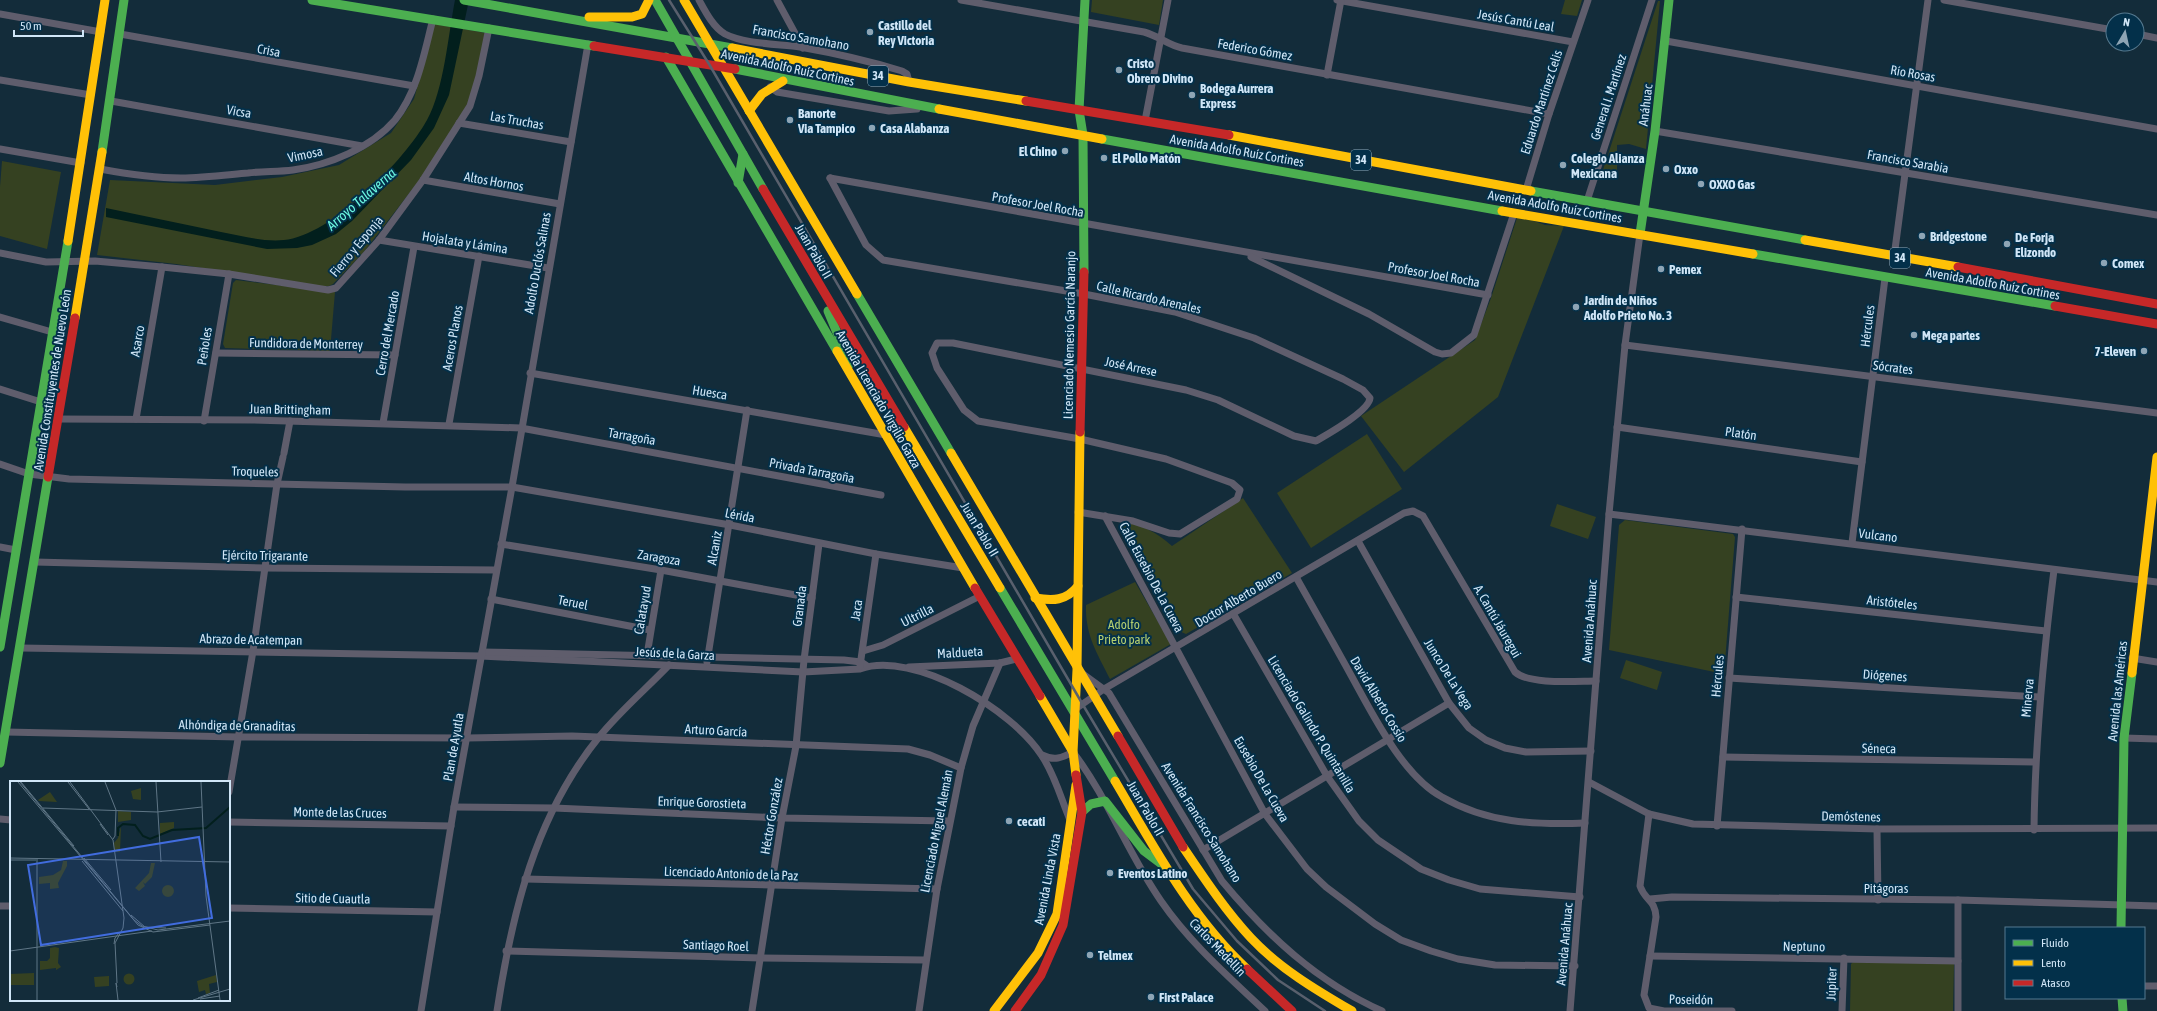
<svg xmlns="http://www.w3.org/2000/svg" width="2157" height="1011" viewBox="0 0 2157 1011" font-family="'Asap Condensed',sans-serif">
	<rect width="100%" height="100%" fill="#132c3a"/>
	<g fill="#354121">
		<polygon points="1092,0 1163,0 1159,25 1091,12"/>
		<polygon points="1565,0 1582,0 1577,16 1561,14"/>
		<polygon points="1658,1 1660,1 1646,149 1629,144 1617,145 1617,174 1603,170"/>
		<polygon points="434,24 486,33 473,92 467,107 421,178 363,253 333,284 329,286 319,286 176,264 97,255 110,180 215,185 282,177 339,165 391,133 414,99"/>
		<polygon points="2,161 61,172 47,249 0,236 0,187"/>
		<polygon points="1518,215 1545,225 1564,226 1498,397 1404,472 1361,416 1475,340 1491,298"/>
		<polygon points="236,280 335,292 330,351 225,348 223,344 233,283"/>
		<polygon points="1367,434 1402,489 1311,548 1277,493"/>
		<path d="M1243 498 1292 573 1186 634 1179 631 1143 571 1120 523 1123 522C1143 525 1156 532 1172 546Z"/>
		<polygon points="1557,504 1596,517 1588,539 1550,526"/>
		<polygon points="1625,520 1733,534 1735,537 1724,674 1609,650 1619,525"/>
		<path d="M1135 582 1171 644 1110 679C1097 653 1085 635 1086 605Z"/>
		<polygon points="1626,660 1662,672 1657,690 1620,678"/>
		<polygon points="1854,961 1954,964 1953,1011 1850,1011 1851,964"/>
	</g>
	<path fill="#021f1d" d="M455 0H469L449 95 434 128 411 160 352 221 336 234 312 245 297 248 267 249 106 217V208C144 216 183 224 221 232 242 236 263 242 284 240 331 236 405 160 427 120 444 89 448 36 455 0Z"/>
	<g fill="none" stroke-linecap="round" stroke-linejoin="round">
		<g stroke="#5f5d6c" stroke-width="7">
			<path d="M699 0C705 11 713 27 725 34 744 44 779 44 800 47 834 53 869 61 902 71L907 74 909 82"/>
			<polyline points="777,0 803,48"/>
			<path d="M961 0 1144 32C1159 36 1168 45 1182 48L1549 114"/>
			<polyline points="1337,0 1573,42"/>
			<polyline points="1944,0 2113,30"/>
			<polyline points="0,14 101,32"/>
			<polyline points="120,34 414,86"/>
			<polyline points="2137,34 2157,38"/>
			<polyline points="1666,41 2157,129"/>
			<polyline points="1327,75 1341,0"/>
			<polyline points="0,80 91,95"/>
			<polyline points="770,87 777,92 889,111 917,109"/>
			<polyline points="111,101 362,146"/>
			<polyline points="1145,121 1168,0"/>
			<polyline points="459,123 571,142"/>
			<polyline points="1655,131 2157,215"/>
			<polyline points="0,149 81,163"/>
			<path d="M100 169C127 174 154 178 181 178 203 178 226 175 248 173 263 171 278 172 293 170 329 165 371 148 395 120 418 91 424 53 433 19"/>
			<path d="M830 178 866 245 883 260 1084 294 1175 312 1254 338 1343 379 1363 390 1370 398C1369 411 1328 434 1316 441L1294 436 1218 400 1186 390 953 343H937L932 353 937 368 964 410 978 421 1080 439 1166 459 1232 483 1240 490 1237 499 1180 534 1169 533 1133 521 1078 512"/>
			<polyline points="830,178 1488,295"/>
			<polyline points="423,180 560,204"/>
			<polyline points="1526,190 1549,114 1588,0"/>
			<polyline points="1587,201 1652,0"/>
			<polyline points="379,240 548,268"/>
			<polyline points="0,253 46,262 95,261 162,267 229,274 328,290 336,288 379,240 423,180 470,106 479,76 489,28"/>
			<polyline points="1251,257 1369,314 1435,352 1442,354 1451,353 1474,335 1514,213"/>
			<polyline points="1894,257 1928,0"/>
			<polyline points="0,317 52,332"/>
			<polyline points="1625,345 2157,413"/>
			<polyline points="216,353 395,355"/>
			<polyline points="530,373 886,435"/>
			<polyline points="0,389 41,402"/>
			<polyline points="58,419 253,420 521,428 881,495"/>
			<polyline points="136,419 162,267"/>
			<polyline points="204,421 229,274"/>
			<polyline points="383,423 414,247"/>
			<polyline points="449,424 479,256"/>
			<polyline points="1617,427 1862,462"/>
			<polyline points="284,453 290,421"/>
			<polyline points="0,464 29,474 69,479 405,487 512,487 730,525 876,554 963,568"/>
			<polyline points="1609,514 2157,582"/>
			<polyline points="1105,516 1265,814 1307,869 1326,887 1375,924 1401,940 1431,951 1458,959 1495,965 1575,966"/>
			<polyline points="1358,541 1449,703 1469,728 1486,740 1505,748 1526,752 1591,751"/>
			<polyline points="1852,543 1885,278"/>
			<polyline points="501,544 661,570 812,598"/>
			<polyline points="0,547 16,550"/>
			<polyline points="35,562 265,568 496,570"/>
			<path d="M1296 577C1315 611 1334 644 1352 677 1373 715 1403 776 1442 797 1487 823 1534 825 1585 823"/>
			<polyline points="1736,597 2046,631"/>
			<polyline points="491,599 650,630"/>
			<polyline points="1234,615 1327,776 1359,821 1378,840 1421,869 1449,880 1480,889 1580,897"/>
			<path d="M21 648 481 656 803 672 860 669C914 650 1013 710 1042 756 1055 775 1061 799 1070 820"/>
			<polyline points="863,651 883,645 980,596"/>
			<polyline points="482,652 844,660 861,662 867,666"/>
			<polyline points="647,655 661,570"/>
			<polyline points="2132,658 2157,662"/>
			<polyline points="707,662 747,410"/>
			<polyline points="860,666 876,554"/>
			<polyline points="909,667 1000,663 1016,659"/>
			<path d="M1083 674 1109 693 1222 881C1267 935 1317 982 1382 1011"/>
			<polyline points="1729,678 2039,697"/>
			<path d="M1074 710 1104 689 1404 513 1413 511 1423 516 1515 672C1530 685 1576 681 1596 681"/>
			<polyline points="6,732 238,737 467,738 572,736 908,749 930,755 961,768"/>
			<polyline points="2124,738 2157,739"/>
			<path d="M1042 755C1054 761 1062 758 1073 752 1108 798 1128 854 1161 901 1190 943 1228 976 1265 1011"/>
			<polyline points="1723,757 2035,762"/>
			<polyline points="1589,782 1649,814 1693,824 1877,829 2157,828"/>
			<polyline points="229,792 253,651 277,484 283,457"/>
			<polyline points="454,807 554,808 782,818 949,821"/>
			<path d="M1649 814 1640 886C1645 901 1655 899 1656 917L1644 995 1649 1008 1664 1011H1732"/>
			<polyline points="0,819 11,820"/>
			<polyline points="229,822 451,826"/>
			<polyline points="1717,826 1742,529"/>
			<polyline points="1877,829 1878,900"/>
			<path d="M2034 830C2035 741 2043 658 2054 570"/>
			<polyline points="1203,850 1449,703"/>
			<polyline points="525,879 937,889"/>
			<polyline points="1650,899 1672,897 1958,900 2157,906"/>
			<polyline points="1958,900 1958,1011"/>
			<polyline points="0,906 11,906"/>
			<polyline points="229,908 437,912"/>
			<polyline points="506,951 761,958 925,960"/>
			<polyline points="1650,956 1958,961"/>
			<polyline points="2144,986 2157,986"/>
			<polyline points="421,1011 454,807 512,487 588,44"/>
			<path d="M497 1011C512 913 535 816 599 737 620 711 646 689 669 665"/>
			<polyline points="752,1011 782,818 796,746 804,660 819,544"/>
			<polyline points="919,1011 937,889 961,768 973,726 1000,663"/>
			<polyline points="1570,1011 1609,514 1625,345 1640,234"/>
			<polyline points="1842,1011 1844,958"/>
		</g>
		<g stroke="#4caf50" stroke-width="9">
			<polyline points="312,0 594,46"/>
			<polyline points="464,0 732,48"/>
			<polyline points="655,0 763,189"/>
			<polyline points="666,57 837,351"/>
			<polyline points="735,69 939,109"/>
			<polyline points="1102,139 1502,211"/>
			<polyline points="102,152 124,0"/>
			<polyline points="738,183 743,154"/>
			<polyline points="1531,191 1805,240"/>
			<polyline points="1640,234 1655,131 1669,0"/>
			<polyline points="1753,254 2055,306"/>
			<polyline points="1084,272 1083,135 1079,110 1085,0"/>
			<polyline points="857,294 951,453"/>
			<polyline points="828,311 850,364"/>
			<polyline points="1000,588 1115,781"/>
			<polyline points="0,647 68,241"/>
			<polyline points="0,763 48,477"/>
			<polyline points="1082,812 1091,804 1105,801 1144,851 1164,866"/>
			<polyline points="2121,928 2124,738 2132,673"/>
			<polyline points="2122,998 2123,1011"/>
		</g>
		<g stroke="#ffc107" stroke-width="9">
			<polyline points="684,0 857,294"/>
			<polyline points="589,17 632,17 642,14 649,0"/>
			<polyline points="732,48 909,82 1026,101"/>
			<polyline points="939,109 1102,139"/>
			<polyline points="749,111 762,94 783,81"/>
			<polyline points="1229,135 1531,191"/>
			<polyline points="1502,211 1753,254"/>
			<polyline points="1805,240 1958,267"/>
			<polyline points="68,241 105,0"/>
			<polyline points="75,318 102,152"/>
			<polyline points="837,351 975,588"/>
			<polyline points="904,427 1000,588"/>
			<polyline points="951,453 1118,736"/>
			<path d="M1035 598C1053 601 1066 601 1078 586"/>
			<polyline points="2132,673 2157,457"/>
			<polyline points="1040,696 1073,752"/>
			<polyline points="1076,775 1073,752 1077,670 1080,432"/>
			<path d="M1115 781C1154 847 1191 917 1247 969"/>
			<path d="M1183 847C1204 878 1225 910 1251 938 1279 968 1316 990 1352 1011"/>
			<polyline points="994,1011 1038,953 1057,914 1076,785"/>
		</g>
		<g stroke="#c62828" stroke-width="9">
			<polyline points="594,46 735,69"/>
			<polyline points="1026,101 1229,135"/>
			<polyline points="763,189 904,427"/>
			<polyline points="1958,267 2157,304"/>
			<polyline points="2055,306 2157,324"/>
			<polyline points="1080,432 1084,272"/>
			<polyline points="48,477 75,318"/>
			<polyline points="975,588 1040,696"/>
			<polyline points="1118,736 1183,847"/>
			<polyline points="1247,969 1292,1011"/>
			<polyline points="1015,1011 1041,975 1063,925 1082,812 1076,775"/>
		</g>
		<polyline stroke="#59606d" stroke-width="2.5" points="669,0 709,64 1086,710 1193,889 1237,941 1278,980 1325,1011"/>
	</g>
	<g fill="#8ea5b5" stroke="#03304a" stroke-width="1.5">
		<circle cx="870" cy="32" r="4"/>
		<circle cx="1119" cy="70" r="4"/>
		<circle cx="1192" cy="95" r="4"/>
		<circle cx="790" cy="120" r="4"/>
		<circle cx="872" cy="128" r="4"/>
		<circle cx="1065" cy="151" r="4"/>
		<circle cx="1104" cy="158" r="4"/>
		<circle cx="1563" cy="165" r="4"/>
		<circle cx="1666" cy="169" r="4"/>
		<circle cx="1701" cy="184" r="4"/>
		<circle cx="1922" cy="236" r="4"/>
		<circle cx="2007" cy="244" r="4"/>
		<circle cx="2104" cy="263" r="4"/>
		<circle cx="1661" cy="269" r="4"/>
		<circle cx="1576" cy="307" r="4"/>
		<circle cx="1914" cy="335" r="4"/>
		<circle cx="2144" cy="351" r="4"/>
		<circle cx="1009" cy="821" r="4"/>
		<circle cx="1110" cy="873" r="4"/>
		<circle cx="1090" cy="955" r="4"/>
		<circle cx="1151" cy="997" r="4"/>
	</g>
	<g text-anchor="middle" stroke-width="4" stroke-linejoin="round" paint-order="stroke">
		<g fill="#03304a" stroke="#92afc3" stroke-width="1">
			<rect x="868" y="66" width="20" height="20" rx="3"/>
			<rect x="1351" y="150" width="20" height="20" rx="3"/>
			<rect x="1890" y="248" width="20" height="20" rx="3"/>
		</g>
		<g font-size="12" font-weight="bold" fill="#d0e6f7">
			<text x="878" y="80">34</text>
			<text x="1361" y="164">34</text>
			<text x="1900" y="262">34</text>
		</g>
		<g font-size="13" fill="#d0e6f7" stroke="#03304a">
			<text transform="translate(1516 20) rotate(10)" y="5">Jesús Cantú Leal</text>
			<text transform="translate(801 37) rotate(10)" y="5">Francisco Samohano</text>
			<text transform="translate(1255 49) rotate(10)" y="5">Federico Gómez</text>
			<text transform="translate(269 50) rotate(11)" y="5">Crisa</text>
			<text transform="translate(788 67) rotate(12)" y="5">Avenida Adolfo Ruíz Cortines</text>
			<text transform="translate(1913 73) rotate(10)" y="5">Río Rosas</text>
			<text transform="translate(1608 97) rotate(-72)" y="5">General I. Martínez</text>
			<text transform="translate(1541 102) rotate(-72)" y="5">Eduardo Martínez Celis</text>
			<text transform="translate(1645 105) rotate(-83)" y="5">Anáhuac</text>
			<text transform="translate(239 111) rotate(10)" y="5">Vicsa</text>
			<text transform="translate(517 120) rotate(10)" y="5">Las Truchas</text>
			<text transform="translate(1237 150) rotate(10)" y="5">Avenida Adolfo Ruíz Cortines</text>
			<text transform="translate(305 154) rotate(-12)" y="5">Vimosa</text>
			<text transform="translate(1908 161) rotate(10)" y="5">Francisco Sarabia</text>
			<text transform="translate(494 181) rotate(10)" y="5">Altos Hornos</text>
			<text transform="translate(1038 204) rotate(10)" y="5">Profesor Joel Rocha</text>
			<text transform="translate(1555 206) rotate(10)" y="5">Avenida Adolfo Ruíz Cortines</text>
			<text transform="translate(465 242) rotate(9)" y="5">Hojalata y Lámina</text>
			<text transform="translate(356 246) rotate(-50)" y="5">Fierro y Esponja</text>
			<text transform="translate(814 251) rotate(60)" y="5">Juan Pablo II</text>
			<text transform="translate(537 263) rotate(-80)" y="5">Adolfo Duclós Salinas</text>
			<text transform="translate(1434 274) rotate(10)" y="5">Profesor Joel Rocha</text>
			<text transform="translate(1993 283) rotate(10)" y="5">Avenida Adolfo Ruíz Cortines</text>
			<text transform="translate(1149 297) rotate(13)" y="5">Calle Ricardo Arenales</text>
			<text transform="translate(1867 326) rotate(-83)" y="5">Hércules</text>
			<text transform="translate(387 333) rotate(-80)" y="5">Cerro del Mercado</text>
			<text transform="translate(1069 335) rotate(-89)" y="5">Licenciado Nemesio García Naranjo</text>
			<text transform="translate(452 338) rotate(-80)" y="5">Aceros Planos</text>
			<text transform="translate(137 341) rotate(-80)" y="5">Asarco</text>
			<text transform="translate(306 343) rotate(1)" y="5">Fundidora de Monterrey</text>
			<text transform="translate(204 346) rotate(-81)" y="5">Peñoles</text>
			<text transform="translate(1131 366) rotate(12)" y="5">José Arrese</text>
			<text transform="translate(1893 367) rotate(7)" y="5">Sócrates</text>
			<text transform="translate(52 380) rotate(-81)" y="5">Avenida Constituyentes de Nuevo León</text>
			<text transform="translate(710 392) rotate(9)" y="5">Huesca</text>
			<text transform="translate(879 399) rotate(60)" y="5">Avenida Licenciado Virgilio Garza</text>
			<text transform="translate(290 409) rotate(1)" y="5">Juan Brittingham</text>
			<text transform="translate(1741 433) rotate(8)" y="5">Platón</text>
			<text transform="translate(632 436) rotate(10)" y="5">Tarragoña</text>
			<text transform="translate(812 470) rotate(11)" y="5">Privada Tarragoña</text>
			<text transform="translate(255 471) rotate(1)" y="5">Troqueles</text>
			<text transform="translate(740 515) rotate(11)" y="5">Lérida</text>
			<text transform="translate(980 529) rotate(59)" y="5">Juan Pablo II</text>
			<text transform="translate(1878 535) rotate(7)" y="5">Vulcano</text>
			<text transform="translate(714 548) rotate(-80)" y="5">Alcaniz</text>
			<text transform="translate(265 555) rotate(1)" y="5">Ejército Trigarante</text>
			<text transform="translate(659 557) rotate(9)" y="5">Zaragoza</text>
			<text transform="translate(1152 577) rotate(62)" y="5">Calle Eusebio De La Cueva</text>
			<text transform="translate(1238 598) rotate(-31)" y="5">Doctor Alberto Buero</text>
			<text transform="translate(573 602) rotate(11)" y="5">Teruel</text>
			<text transform="translate(1892 602) rotate(6)" y="5">Aristóteles</text>
			<text transform="translate(799 606) rotate(-83)" y="5">Granada</text>
			<text transform="translate(642 610) rotate(-80)" y="5">Calatayud</text>
			<text transform="translate(856 610) rotate(-82)" y="5">Jaca</text>
			<text transform="translate(917 615) rotate(-27)" y="5">Ultrilla</text>
			<text transform="translate(1498 621) rotate(60)" y="5">A. Cantú Jáuregui</text>
			<text transform="translate(1589 621) rotate(-86)" y="5">Avenida Anáhuac</text>
			<text transform="translate(251 639) rotate(1)" y="5">Abrazo de Acatempan</text>
			<text transform="translate(960 652) rotate(-3)" y="5">Maldueta</text>
			<text transform="translate(675 653) rotate(3)" y="5">Jesús de la Garza</text>
			<text transform="translate(1449 674) rotate(58)" y="5">Junco De La Vega</text>
			<text transform="translate(1885 675) rotate(4)" y="5">Diógenes</text>
			<text transform="translate(1717 676) rotate(-85)" y="5">Hércules</text>
			<text transform="translate(2117 691) rotate(-84)" y="5">Avenida las Américas</text>
			<text transform="translate(2027 698) rotate(-85)" y="5">Minerva</text>
			<text transform="translate(1379 699) rotate(59)" y="5">David Alberto Cossío</text>
			<text transform="translate(1312 724) rotate(59)" y="5">Licenciado Galindo P. Quintanilla</text>
			<text transform="translate(237 725) rotate(1)" y="5">Alhóndiga de Granaditas</text>
			<text transform="translate(716 730) rotate(3)" y="5">Arturo García</text>
			<text transform="translate(453 747) rotate(-80)" y="5">Plan de Ayutla</text>
			<text transform="translate(1879 748) rotate(1)" y="5">Séneca</text>
			<text transform="translate(1262 779) rotate(60)" y="5">Eusebio De La Cueva</text>
			<text transform="translate(702 802) rotate(2)" y="5">Enrique Gorostieta</text>
			<text transform="translate(1146 808) rotate(60)" y="5">Juan Pablo II</text>
			<text transform="translate(340 812) rotate(1)" y="5">Monte de las Cruces</text>
			<text transform="translate(771 816) rotate(-80)" y="5">Héctor González</text>
			<text transform="translate(1851 816) rotate(1)" y="5">Demóstenes</text>
			<text transform="translate(1202 822) rotate(58)" y="5">Avenida Francisco Samohano</text>
			<text transform="translate(936 831) rotate(-79)" y="5">Licenciado Miguel Alemán</text>
			<text transform="translate(731 873) rotate(2)" y="5">Licenciado Antonio de la Paz</text>
			<text transform="translate(1047 879) rotate(-79)" y="5">Avenida Linda Vista</text>
			<text x="1886" y="893">Pitágoras</text>
			<text transform="translate(333 898) rotate(1)" y="5">Sitio de Cuautla</text>
			<text transform="translate(1564 944) rotate(-85)" y="5">Avenida Anáhuac</text>
			<text transform="translate(716 945) rotate(2)" y="5">Santiago Roel</text>
			<text transform="translate(1804 946) rotate(1)" y="5">Neptuno</text>
			<text transform="translate(1218 947) rotate(46)" y="5">Carlos Medellín</text>
			<text transform="translate(1831 984) rotate(-88)" y="5">Júpiter</text>
			<text transform="translate(1691 999) rotate(1)" y="5">Poseidón</text>
		</g>
		<g font-size="13" font-weight="bold" fill="#d0e6f7" stroke="#03304a" text-anchor="start">
			<text x="878" y="30">Castillo del<tspan x="878" dy="15">Rey Victoria</tspan></text>
			<text x="1127" y="68">Cristo<tspan x="1127" dy="15">Obrero Divino</tspan></text>
			<text x="1200" y="93">Bodega Aurrera<tspan x="1200" dy="15">Express</tspan></text>
			<text x="798" y="118">Banorte<tspan x="798" dy="15">Via Tampico</tspan></text>
			<text x="880" y="133">Casa Alabanza</text>
			<text x="1057" y="156" text-anchor="end">El Chino</text>
			<text x="1112" y="163">El Pollo Matón</text>
			<text x="1571" y="163">Colegio Alianza<tspan x="1571" dy="15">Mexicana</tspan></text>
			<text x="1674" y="174">Oxxo</text>
			<text x="1709" y="189">OXXO Gas</text>
			<text x="1930" y="241">Bridgestone</text>
			<text x="2015" y="242">De Forja<tspan x="2015" dy="15">Elizondo</tspan></text>
			<text x="2112" y="268">Comex</text>
			<text x="1669" y="274">Pemex</text>
			<text x="1584" y="305">Jardín de Niños<tspan x="1584" dy="15">Adolfo Prieto No. 3</tspan></text>
			<text x="1922" y="340">Mega partes</text>
			<text x="2136" y="356" text-anchor="end">7-Eleven</text>
			<text x="1017" y="826">cecati</text>
			<text x="1118" y="878">Eventos Latino</text>
			<text x="1098" y="960">Telmex</text>
			<text x="1159" y="1002">First Palace</text>
		</g>
		<g font-size="13" fill="#b6cf6f" stroke="#03304a">
			<text x="1124" y="629">Adolfo<tspan x="1124" dy="15">Prieto park</tspan></text>
		</g>
		<g font-size="14" font-style="italic" fill="#6cf8e2" stroke="#03304a">
			<text transform="translate(361 199) rotate(-41)" y="5">Arroyo Talaverna</text>
		</g>
	</g>
	<g transform="translate(10 781)">
		<rect width="220" height="220" fill="#132c3a"/>
		<path d="M131 7V19L123 18 121 10ZM40 11 47 21 29 20 28 19ZM108 30 121 31V39L108 41ZM164 41V47L150 53V42ZM111 45 110 71H105L104 62 108 57ZM53 80H57V85L48 102 49 107 40 108V102L29 103V96L43 94 51 89ZM141 82H145L142 96 135 103 133 101 135 105 129 110 125 107 139 92ZM152 110a6 6 0 1 1 12 0a6 6 0 1 1-12 0ZM45 166 49 167 48 182 51 186 46 189V187L30 189V180H37L40 177V167ZM24 192V204H0V193ZM113.5 198a5.5 5.5 0 1 1 11 0a5.5 5.5 0 1 1-11 0ZM206 194 207 201 199 203 200 212 196 213 195 209 189 211 187 200ZM99 195V205L85 206 84 196Z" fill="#354121"/>
		<path fill="none" stroke="#021f1d" stroke-width="2" d="M108 55V47L113 43 125 44 133 55 140 58 162 49 196 47 220 26"/>
		<path fill="none" stroke="#5f7686" stroke-width="1" d="M8 1 128 144 143 151 200 144M10 1 124 139 132 145 148 149 220 140M11 1 64 65M58 1 79 28M60 1 103 59 114 137 113 147 105 162 107 202M95 1 106 29 105 55 103 58M146 1 151 81M191 1 196 115 210 219M33 27 147 31 192 26M90 43 98 54M0 77 220 81M27 77V219M74 77 101 109M0 79H26M72 80 113 130M121 134 135 146 156 147M104 163 105 157 109 152M0 170 142 150M107 206 106 202 108 219M188 217 209 209M190 218 210 215M183 219 220 208"/>
		<path fill="#416cde" fill-opacity="0.15" stroke="#416cde" stroke-width="2" d="M189 56 202 137 31 164 18 84Z"/>
		<rect width="220" height="220" fill="none" stroke="#d0e6f7" stroke-width="2"/>
	</g>
	<rect x="2005" y="927" width="140" height="72" fill="#03304a" stroke="#55798f"/>
	<rect x="2013" y="940" width="20" height="6" fill="#4caf50" stroke="#55798f"/>
	<text x="2041" y="947" font-size="12" fill="#d0e6f7">Fluido</text>
	<rect x="2013" y="960" width="20" height="6" fill="#ffc107" stroke="#55798f"/>
	<text x="2041" y="967" font-size="12" fill="#d0e6f7">Lento</text>
	<rect x="2013" y="980" width="20" height="6" fill="#c62828" stroke="#55798f"/>
	<text x="2041" y="987" font-size="12" fill="#d0e6f7">Atasco</text>
	<g transform="translate(2125 32) rotate(9)"><circle r="19" fill="#03304a" stroke="#55798f"/>
	<path d="M0-3L7 15L0 10L-7 15Z" fill="#8ea5b5"/>
	<text y="-6" font-size="11" font-weight="bold" text-anchor="middle" fill="#d0e6f7">N</text>
	</g>
	<path d="M14 30v6h69v-6" fill="none" stroke="#d0e6f7" stroke-width="2"/>
	<text x="20" y="30" font-size="12" fill="#d0e6f7" stroke="#03304a" stroke-width="3" paint-order="stroke">50 m</text>
</svg>
